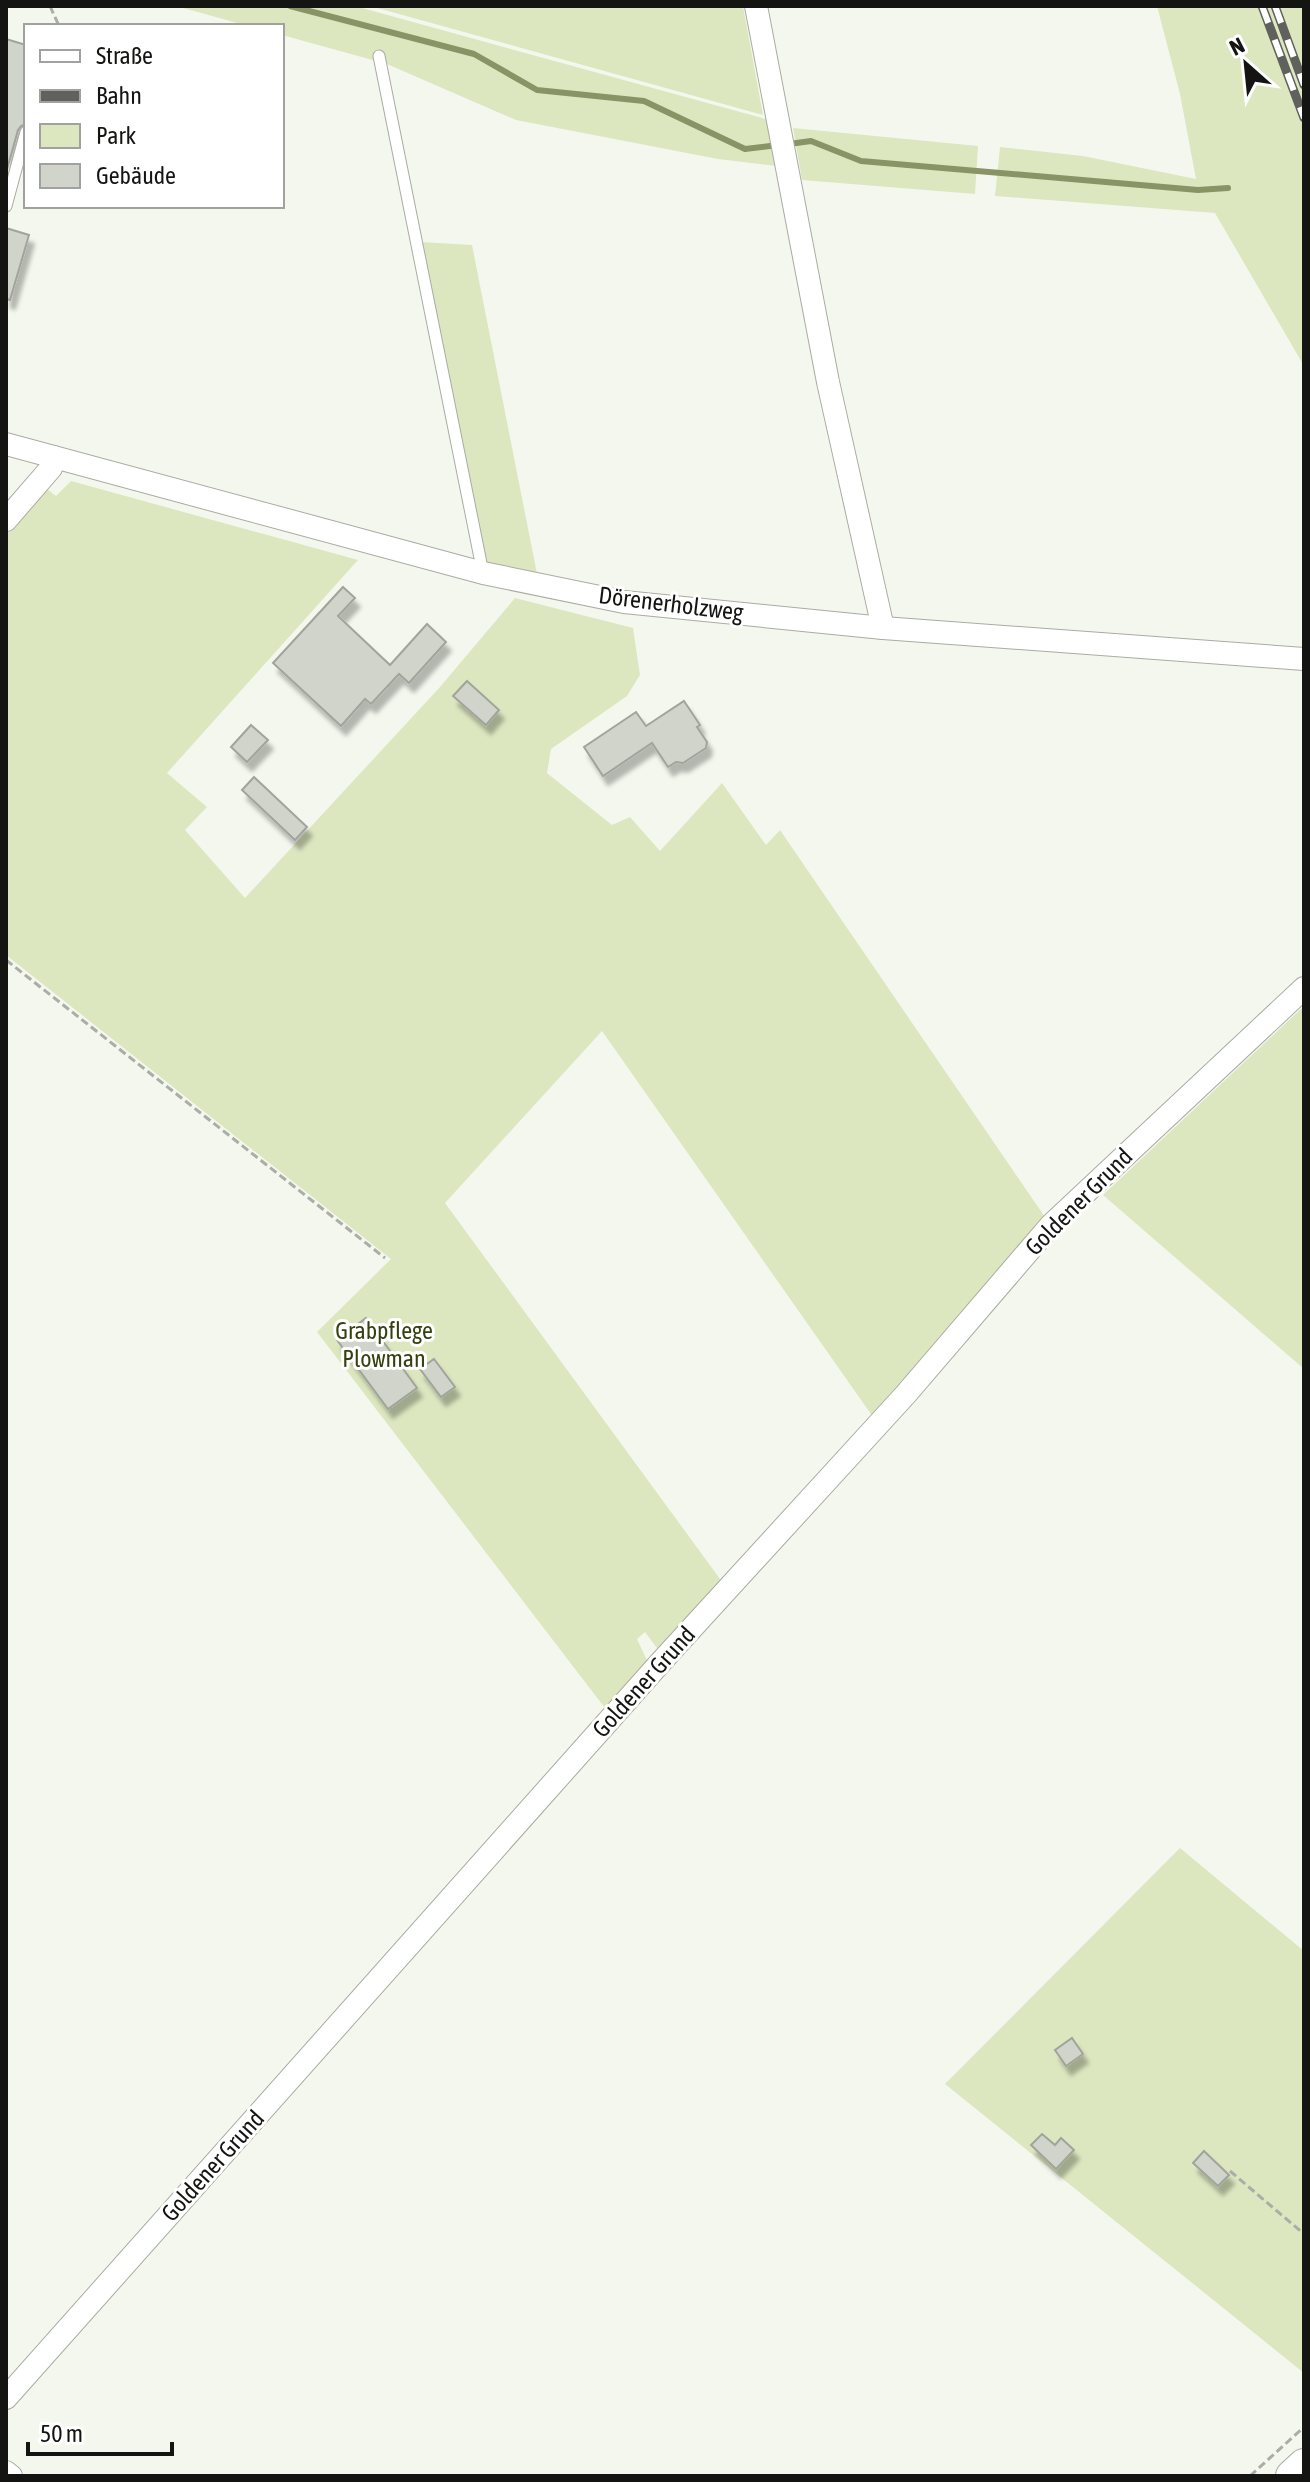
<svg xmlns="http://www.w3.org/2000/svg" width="1310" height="2482" viewBox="0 0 1310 2482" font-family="'Asap Condensed',sans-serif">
	<defs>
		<filter id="shadow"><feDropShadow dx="5" dy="9" stdDeviation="2" flood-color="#0004"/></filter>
	</defs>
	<rect width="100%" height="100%" fill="#f4f7ee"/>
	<g fill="#dce7c0">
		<polygon points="176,6 355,6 769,120 777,166 718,159 516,120 387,64 282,35 282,26 248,26"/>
		<polygon points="370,6 743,6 763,115"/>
		<polygon points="1157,6 1304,6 1304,366 1215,213 995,196 1000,147 1083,156 1196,179 1180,94"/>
		<polygon points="793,128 978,146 975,194 802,180"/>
		<polygon points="421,242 472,245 538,579 482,567"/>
		<polygon points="71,481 358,560 167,773 207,807 185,830 245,898 440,687 515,598 633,628 640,675 627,696 551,749 547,773 612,825 630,817 660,851 722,783 766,845 780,830 1047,1220 873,1417 602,1031 445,1203 723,1583 660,1652 645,1632 637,1639 650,1667 608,1712 317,1332 391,1259 6,955 6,535 47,489 56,496"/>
		<polygon points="1304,1006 1304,1369 1103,1195"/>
		<polygon points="1180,1848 1304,1951 1304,2373 945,2084"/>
	</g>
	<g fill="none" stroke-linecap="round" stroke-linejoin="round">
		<g stroke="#899466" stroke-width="6">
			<polyline points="290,6 474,54 537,90 644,101 745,149 778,145"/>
			<polyline points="789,144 811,141 861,161 1198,190 1228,188"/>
		</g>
	</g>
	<g fill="#d1d4ca" stroke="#a1a49b" stroke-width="2" filter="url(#shadow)">
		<polygon points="6,39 26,45 26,124 21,126 18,130 6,173"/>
		<polygon points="6,228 29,235 10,300 6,299"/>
		<polygon points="343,587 355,598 338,616 390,665 427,624 446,642 409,683 399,674 371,704 365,699 341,726 273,663"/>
		<polygon points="467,681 499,710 486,725 453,696"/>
		<polygon points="684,701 700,725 697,727 707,742 706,748 683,763 676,762 668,767 652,743 603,776 584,747 636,712 646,726"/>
		<polygon points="251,725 268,740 247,762 231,747"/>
		<polygon points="254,777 307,827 295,840 242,790"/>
		<polygon points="366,1318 417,1388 388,1409 337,1340"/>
		<polygon points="434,1359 455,1387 441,1397 420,1369"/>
		<polygon points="1072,2038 1083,2054 1066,2066 1055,2050"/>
		<polygon points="1042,2134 1055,2145 1061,2138 1074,2150 1056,2169 1031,2145"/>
		<polygon points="1204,2151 1229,2175 1218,2186 1193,2163"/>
	</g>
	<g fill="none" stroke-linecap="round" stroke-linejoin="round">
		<g stroke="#a9aca3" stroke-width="13">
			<g id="lane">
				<polyline points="379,56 483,573"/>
				<polyline points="6,206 26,132"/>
			</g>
		</g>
		<g stroke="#a9aca3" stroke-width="24">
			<g id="street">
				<polyline points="756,6 828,382 883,628"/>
				<polyline points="6,444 483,573 624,602 883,628 1304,659"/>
				<polyline points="6,520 51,468 54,457"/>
				<polyline points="6,2398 660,1663 906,1394 1051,1225 1304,988"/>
				<polyline points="6,2472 11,2476"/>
			</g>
		</g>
		<g stroke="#a9aca3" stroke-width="34">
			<polyline id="secondary" points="1292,2476 1304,2465"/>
		</g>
		<g stroke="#abada6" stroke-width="3" stroke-dasharray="8 4" stroke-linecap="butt">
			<polyline points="50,6 59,26"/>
			<polyline points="6,960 385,1258"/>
			<polyline points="1230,2171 1304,2234"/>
			<polyline points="1250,2476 1304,2427"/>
		</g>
		<use href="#lane" stroke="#fff" stroke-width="11"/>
		<use href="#street" stroke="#fff" stroke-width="22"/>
		<use href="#secondary" stroke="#fff" stroke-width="32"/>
		<g stroke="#60615c" stroke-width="9">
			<g id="rail">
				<polyline points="1262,6 1304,118"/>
				<polyline points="1275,6 1304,85"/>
			</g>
		</g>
		<use href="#rail" stroke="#fff" stroke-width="6" stroke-dasharray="18" stroke-linecap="butt"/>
	</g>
	<g text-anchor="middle" stroke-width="6" stroke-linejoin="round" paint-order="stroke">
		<g font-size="24" fill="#141512" stroke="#fff">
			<text transform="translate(671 604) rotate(7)" y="8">Dörenerholzweg</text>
			<text transform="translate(1079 1202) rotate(-45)" y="8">Goldener Grund</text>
			<text transform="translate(644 1682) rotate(-48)" y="8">Goldener Grund</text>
			<text transform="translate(213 2166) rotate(-48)" y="8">Goldener Grund</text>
		</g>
		<g font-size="24" fill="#36400f" stroke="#fff">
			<text x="384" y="1339">Grabpflege<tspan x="384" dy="28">Plowman</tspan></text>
		</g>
	</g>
	<rect width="1310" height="2482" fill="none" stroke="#141512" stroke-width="16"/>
	<rect x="24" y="24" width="260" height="184" fill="#ffffff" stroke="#a1a1a0" stroke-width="2"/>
	<rect x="40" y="50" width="40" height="12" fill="#ffffff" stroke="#a1a1a0" stroke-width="2"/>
	<text x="96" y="64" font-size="24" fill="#141512">Straße</text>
	<rect x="40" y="90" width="40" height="12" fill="#60615c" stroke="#a1a1a0" stroke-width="2"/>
	<text x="96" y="104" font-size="24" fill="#141512">Bahn</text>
	<rect x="40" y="124" width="40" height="24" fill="#dce7c0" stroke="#a1a1a0" stroke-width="2"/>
	<text x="96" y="144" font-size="24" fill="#141512">Park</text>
	<rect x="40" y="164" width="40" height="24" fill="#d1d4ca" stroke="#a1a1a0" stroke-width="2"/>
	<text x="96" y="184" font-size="24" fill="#141512">Gebäude</text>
	<g transform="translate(1246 64) rotate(333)" stroke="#ffffff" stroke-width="6" paint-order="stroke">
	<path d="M0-6L14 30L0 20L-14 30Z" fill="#141512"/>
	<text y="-12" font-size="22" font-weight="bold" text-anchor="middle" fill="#141512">N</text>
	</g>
	<path d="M28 2442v12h144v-12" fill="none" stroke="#141512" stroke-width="4"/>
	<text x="40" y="2442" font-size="24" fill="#141512" stroke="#ffffff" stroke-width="6" paint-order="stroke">50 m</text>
</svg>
